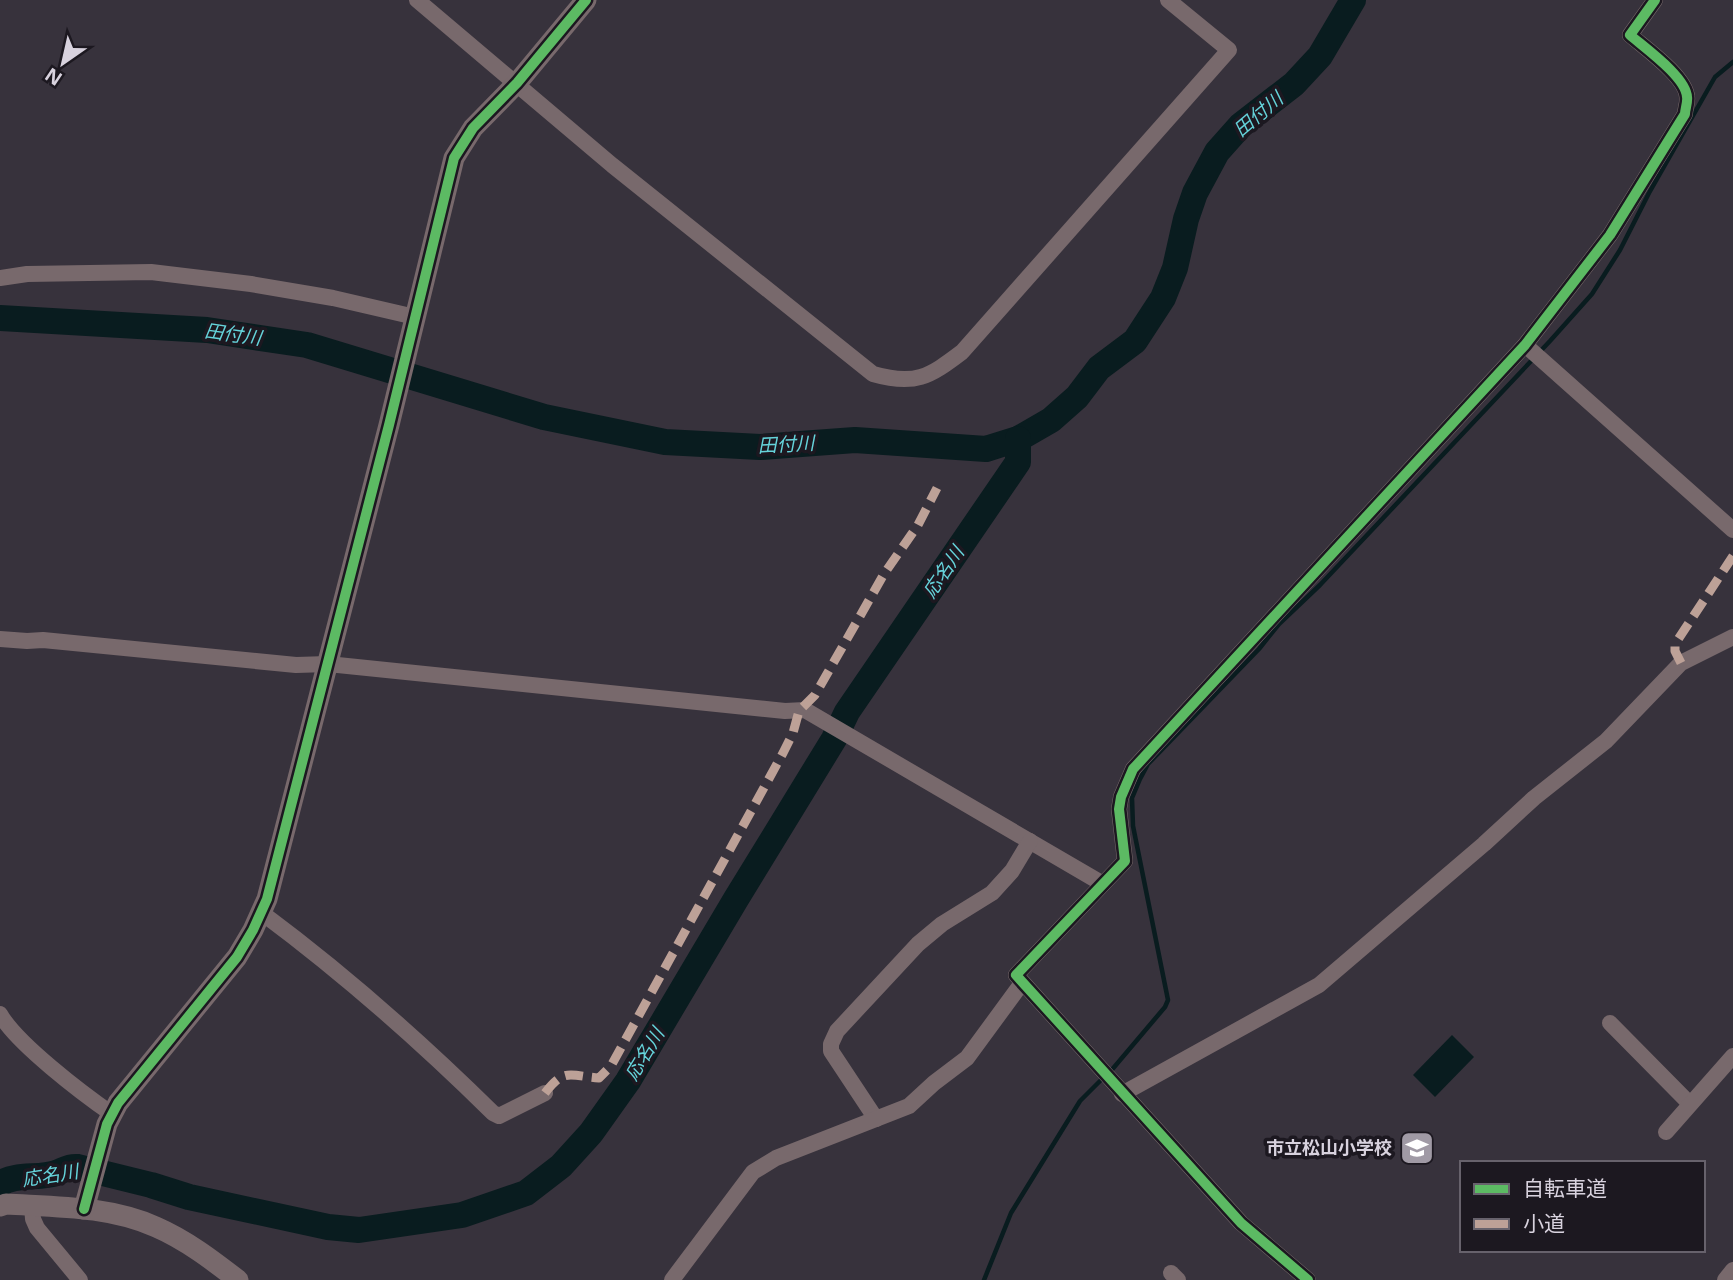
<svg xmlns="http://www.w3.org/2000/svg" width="1733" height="1280" viewBox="0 0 1733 1280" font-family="'Noto Sans','Noto Sans JP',sans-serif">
	<rect width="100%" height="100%" fill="#37323c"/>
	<polygon fill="#091c1f" points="1452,1035 1474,1057 1435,1097 1413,1075"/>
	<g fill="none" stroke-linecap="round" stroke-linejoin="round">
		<g stroke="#091c1f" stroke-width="4.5">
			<polyline points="1110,1072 1165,1007 1168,1000 1133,826 1132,798 1140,779 1148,764 1259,649 1279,624 1320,585 1550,341 1592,294 1620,250 1649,193 1715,77 1733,62"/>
			<polyline points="984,1280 1011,1213 1080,1101 1103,1078"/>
		</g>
		<g stroke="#091c1f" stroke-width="26">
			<polyline points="0,318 207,330 307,345 544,417 665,442 760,447 855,440 986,449 1018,439 1051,420 1077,397 1099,368 1135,341 1163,298 1175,268 1186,219 1195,193 1217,152 1241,125 1294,84 1320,56 1353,0"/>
			<path d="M0 1184C15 1173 39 1179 56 1173 65 1170 68 1166 78 1167L151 1185 189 1197 328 1227 359 1230 462 1215 526 1193 561 1166 591 1133 628 1081 736 899 834 739 847 712 1018 462V439"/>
		</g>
		<g stroke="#78696c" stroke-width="16">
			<path d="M417 0 612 165 873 374C915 386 929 377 962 352L1229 50 1168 0"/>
			<polyline points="0,278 27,274 151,272 251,284 333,298 415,317"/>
			<polyline points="1525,345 1733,530"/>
			<polyline points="0,639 27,641 43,640 296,665 328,664 785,711 805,710 1103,884"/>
			<path d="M262 913C344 974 420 1041 493 1113L499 1116 545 1093"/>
			<path d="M0 1014C16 1043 83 1094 112 1114"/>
			<polyline points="1610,1023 1690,1104"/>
			<polyline points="1122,1094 1319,985 1484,844 1534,798 1606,741 1681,663 1733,637"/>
			<polyline points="876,1119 831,1051 831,1044 837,1031 918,944 942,924 992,893 1012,871 1030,841"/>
			<polyline points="1666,1132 1733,1056"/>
			<polyline points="32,1206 33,1219 37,1228 80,1280"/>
			<polyline points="1171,1273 1178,1280"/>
			<polyline points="672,1280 753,1172 776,1158 909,1106 934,1083 967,1058 1022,983"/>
			<path d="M1308 1280 1241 1223 1016 975 1125 861 1119 809 1121 797 1133 769 1525 345 1610 235 1685 114C1685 109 1688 102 1687 97 1686 77 1645 48 1630 35L1655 0"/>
			<polyline points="1725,1280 1733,1270"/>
		</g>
		<g stroke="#78696c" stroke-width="21">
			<path d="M0 1206 6 1204C56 1207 109 1206 156 1227 186 1240 212 1260 238 1280"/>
			<polyline points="84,1209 107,1124 118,1103 237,957 253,930 267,899 389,425 454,158 473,128 517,83 586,0"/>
		</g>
		<g stroke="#bda197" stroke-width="9" stroke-dasharray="18 9" stroke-linecap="butt">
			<polyline points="1681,663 1675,651 1675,644 1733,556"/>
			<path d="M545 1093C565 1067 570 1076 599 1078L611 1066 783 753 793 733 799 711 815 695 884 574 918 525 937 488"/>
		</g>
		<g stroke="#1c1820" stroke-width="15">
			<g id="cycleway">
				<polyline points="84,1209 107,1124 118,1103 237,957 253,930 267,899 389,425 454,158 473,128 517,83 586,0"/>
				<path d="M1308 1280 1241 1223 1016 975 1125 861 1119 809 1121 797 1133 769 1525 345 1610 235 1685 114C1685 109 1688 102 1687 97 1686 77 1645 48 1630 35L1655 0"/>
			</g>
		</g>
		<use href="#cycleway" stroke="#5cba63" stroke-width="10"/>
	</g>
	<defs>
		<g id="school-square" transform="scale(1.75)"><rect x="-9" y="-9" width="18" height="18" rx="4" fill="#a09aa5" stroke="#1c1820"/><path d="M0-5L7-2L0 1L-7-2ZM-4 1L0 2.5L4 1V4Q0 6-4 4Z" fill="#fff"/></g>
	</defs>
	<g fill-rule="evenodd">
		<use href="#school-square" x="1417" y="1148"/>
	</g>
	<g text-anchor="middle" stroke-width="7" stroke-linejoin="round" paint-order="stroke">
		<g font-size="18" font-weight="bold" fill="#d8d2de" stroke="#1c1820" text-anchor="end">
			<text x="1392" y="1154">市立松山小学校</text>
		</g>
		<g font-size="19" font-style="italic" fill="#65d3da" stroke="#1c1820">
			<text transform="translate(1258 114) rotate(-40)" y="7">田付川</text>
			<text transform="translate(233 334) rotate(8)" y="7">田付川</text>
			<text transform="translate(786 444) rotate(-3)" y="7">田付川</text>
			<text transform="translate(943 572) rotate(-56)" y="7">応名川</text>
			<text transform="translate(644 1054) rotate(-59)" y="7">応名川</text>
			<text transform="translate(50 1175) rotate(-9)" y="7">応名川</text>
		</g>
	</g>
	<rect x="1460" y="1161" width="245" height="91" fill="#1c1820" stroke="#67626c" stroke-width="2"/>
	<rect x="1474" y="1184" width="35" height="10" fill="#5cba63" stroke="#67626c" stroke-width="2"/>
	<text x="1523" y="1196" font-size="21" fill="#d8d2de">自転車道</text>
	<rect x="1474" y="1219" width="35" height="10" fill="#bda197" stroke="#67626c" stroke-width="2"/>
	<text x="1523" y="1231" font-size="21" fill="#d8d2de">小道</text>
	<g transform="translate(63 63) rotate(214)" stroke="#1c1820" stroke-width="5" paint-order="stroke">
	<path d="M0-5L12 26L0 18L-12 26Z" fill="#d8d2de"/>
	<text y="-10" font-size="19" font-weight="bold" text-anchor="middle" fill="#d8d2de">N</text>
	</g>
</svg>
